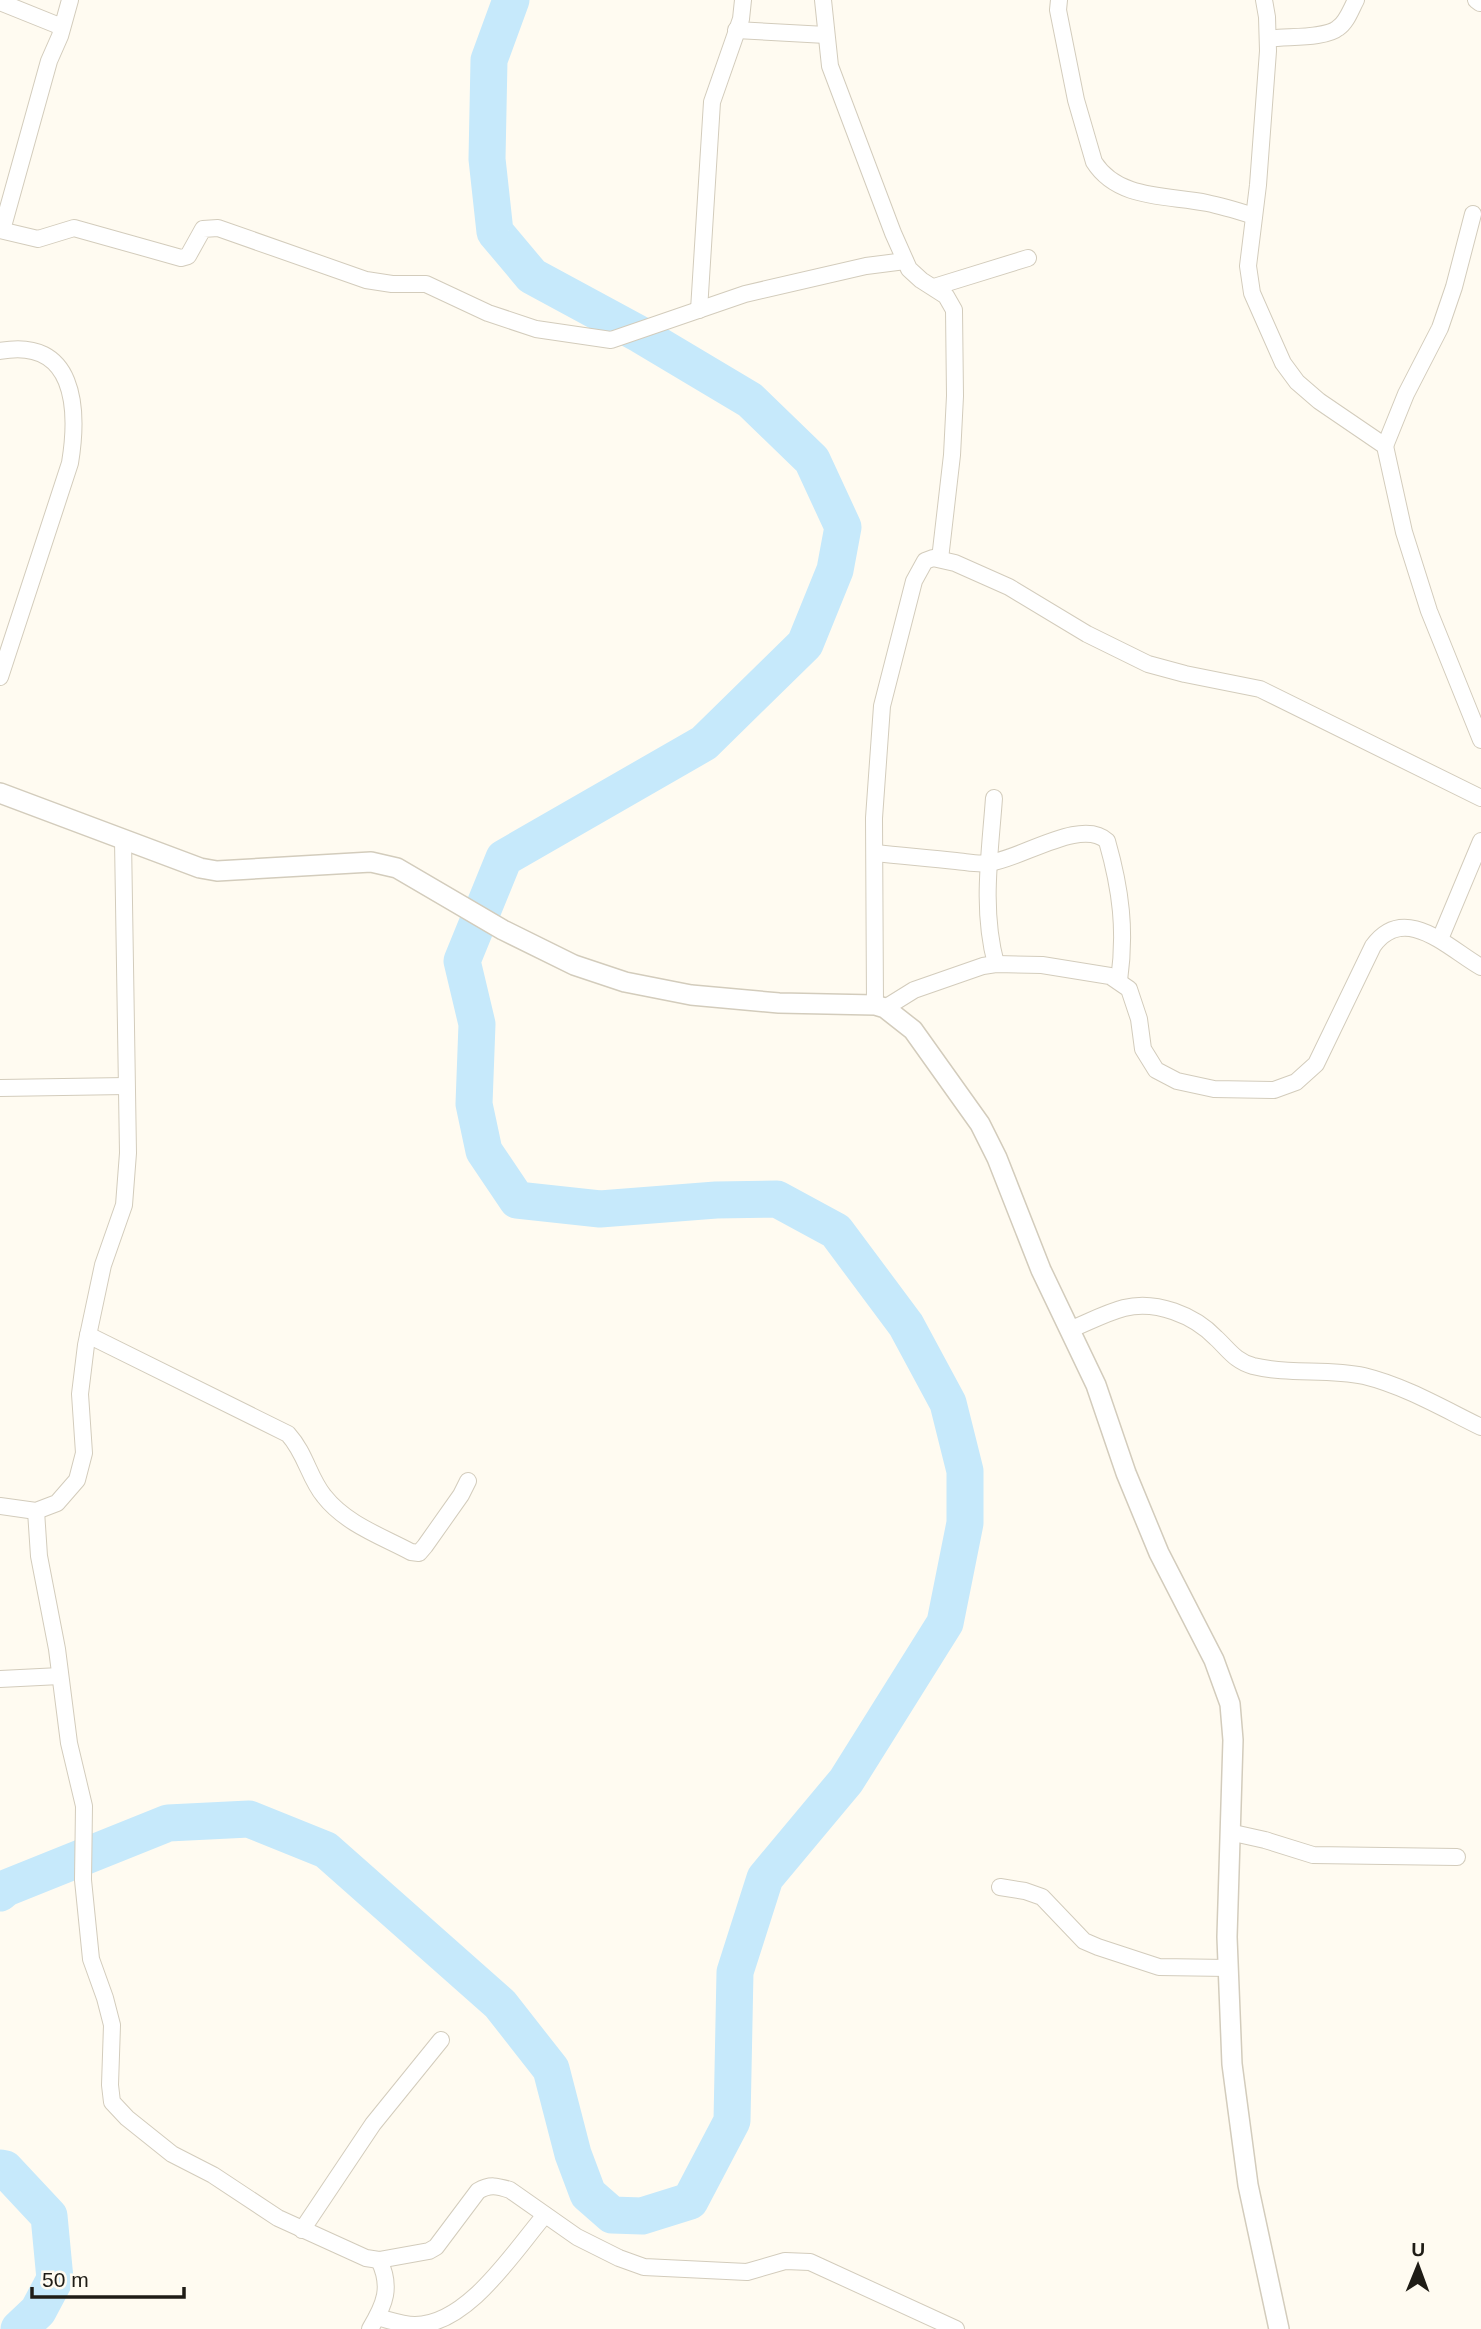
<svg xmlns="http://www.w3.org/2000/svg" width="1481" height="2329" viewBox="0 0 1481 2329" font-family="Arial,sans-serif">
	<rect width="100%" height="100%" fill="#fffbf1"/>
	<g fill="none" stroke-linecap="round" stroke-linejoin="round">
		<g stroke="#c6e9fb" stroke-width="37">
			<polyline points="0,1893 6,1888 168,1823 249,1819 326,1850 500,2004 551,2069 573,2154 588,2194 612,2215 642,2216 690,2201 732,2121 735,1972 765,1878 846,1781 945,1623 965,1523 965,1471 948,1403 906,1325 836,1231 777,1199 716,1200 600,1209 517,1200 484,1151 474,1104 477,1024 462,961 504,858 704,743 805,644 835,570 843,527 812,460 750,400 641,335 532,276 495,232 487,159 489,60 511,0"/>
			<polyline points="0,2168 5,2169 49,2216 55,2279 38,2311 19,2329"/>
		</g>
		<g stroke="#d3ccbc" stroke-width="18">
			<g id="minor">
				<polyline points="823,0 830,66 893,233 909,269 921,280 946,296 954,310 955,396 952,455 940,559"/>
				<path d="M1059 0 1058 10 1076 100 1094 162C1118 200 1168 195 1207 203 1222 206 1238 211 1254 216"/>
				<polyline points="1264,0 1267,17 1268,51 1258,185 1248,266 1252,293 1283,363 1297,382 1319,401 1385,446 1404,532 1429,611 1481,740"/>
				<polyline points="1476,0 1480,3"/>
				<polyline points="0,2 62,27"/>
				<polyline points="736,30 826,35"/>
				<path d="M1268 39C1286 36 1325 39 1338 28 1347 22 1351 9 1356 0"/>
				<polyline points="0,230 38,239 74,228 181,258 188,256 203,229 218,228 366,280 392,284 426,284 488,313 536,329 611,340 745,294 866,266 905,261"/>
				<polyline points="2,230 49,61 60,36 70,0"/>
				<polyline points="934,287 1028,258"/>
				<polyline points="699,310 712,102 741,19 743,0"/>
				<path d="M0 351C75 337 79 408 70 463L0 677"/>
				<polyline points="1385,446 1406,394 1440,328 1454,287 1473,214"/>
				<path d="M994 798C990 854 981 909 996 964"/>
				<path d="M875 853C902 856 929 858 956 861 967 862 979 865 989 863 1021 859 1082 817 1107 841 1121 890 1126 931 1119 981"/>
				<polyline points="1440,939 1481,841"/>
				<polyline points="875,1005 874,818 882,706 914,581 925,561 933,558 955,563 1009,587 1087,634 1148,664 1185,674 1260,689 1481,798"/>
				<path d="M885 1008 914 990 983 966 996 964 1042 965 1110 976 1129 989 1139 1019 1143 1049 1156 1070 1177 1081 1214 1089 1274 1090 1296 1082 1316 1064 1373 946C1405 902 1449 949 1481 967"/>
				<polyline points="0,1088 126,1086"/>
				<path d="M1069 1330C1087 1323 1105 1313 1124 1308 1156 1300 1194 1315 1216 1338 1229 1350 1235 1361 1253 1366 1289 1375 1328 1368 1364 1376 1405 1386 1444 1409 1481 1427"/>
				<path d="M88 1335 288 1434C306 1454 309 1478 324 1496 346 1524 381 1536 411 1552L419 1553 425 1546 461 1495 468 1481"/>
				<polyline points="0,1506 36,1511 57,1503 77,1480 84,1453 80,1394 86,1345 103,1265 124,1205 128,1153 123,840"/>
				<path d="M36 1511 39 1556 57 1649 69 1743 84 1806 83 1880 91 1959 105 1998 112 2025 110 2085 112 2102 127 2118 172 2154 213 2175 278 2218 366 2258 379 2260 429 2251 436 2247 478 2191C490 2184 497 2186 510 2190L577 2237 619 2258 644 2267 747 2272 785 2261 810 2262 956 2329"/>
				<polyline points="0,1679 60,1676"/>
				<polyline points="1229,1832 1265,1840 1313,1855 1457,1857"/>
				<polyline points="1000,1887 1025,1891 1042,1897 1084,1941 1098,1947 1159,1967 1228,1968"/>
				<polyline points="302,2230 373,2124 441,2040"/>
				<path d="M377 2317C389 2320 403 2325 415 2325 468 2325 514 2251 545 2215"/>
				<path d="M370 2329C385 2304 392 2287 379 2260"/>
			</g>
		</g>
		<g stroke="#d3ccbc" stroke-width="22">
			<polyline id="tertiary" points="0,793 200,868 217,871 371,862 397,868 503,930 574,965 625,982 691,995 779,1003 875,1005 885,1008 913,1030 980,1124 997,1158 1041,1270 1096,1385 1126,1473 1159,1553 1214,1660 1230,1704 1233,1740 1227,1937 1232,2064 1248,2185 1279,2329"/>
		</g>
		<use href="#minor" stroke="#fff" stroke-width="16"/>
		<use href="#tertiary" stroke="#fff" stroke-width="19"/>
	</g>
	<g transform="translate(1418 2266) rotate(1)" stroke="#fffbf1" stroke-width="5" paint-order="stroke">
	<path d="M0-5L12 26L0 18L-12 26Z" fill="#1f1c16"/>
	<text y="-10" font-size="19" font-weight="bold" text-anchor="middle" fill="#1f1c16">U</text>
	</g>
	<path d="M32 2287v10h152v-10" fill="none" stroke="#1f1c16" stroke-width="3.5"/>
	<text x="42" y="2287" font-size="21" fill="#1f1c16" stroke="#fffbf1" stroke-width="5" paint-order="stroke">50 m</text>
</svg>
